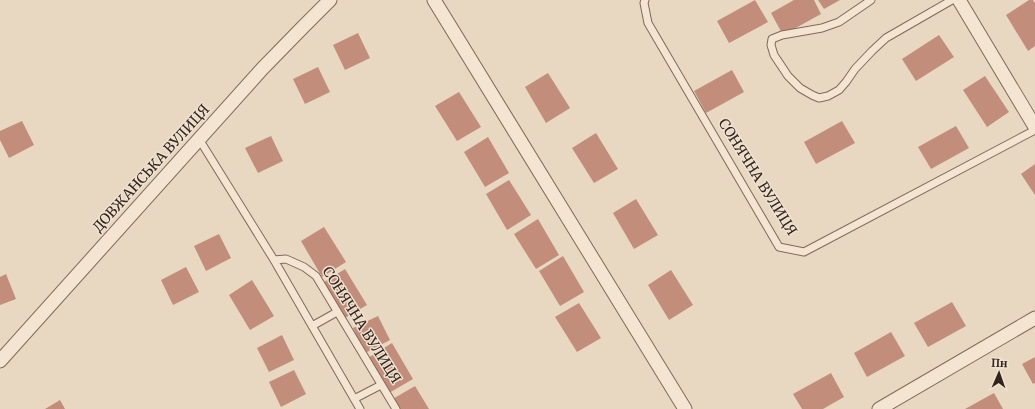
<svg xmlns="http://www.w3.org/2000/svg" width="1035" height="409" font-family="Merriweather,serif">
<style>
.building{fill:#c28e7b}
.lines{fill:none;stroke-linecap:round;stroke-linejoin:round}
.lane-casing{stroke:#80695b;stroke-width:9}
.street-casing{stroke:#80695b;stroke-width:15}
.lane{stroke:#f4e5d3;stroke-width:7}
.street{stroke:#f4e5d3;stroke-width:13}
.labels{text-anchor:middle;stroke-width:3;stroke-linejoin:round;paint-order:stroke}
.street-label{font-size:14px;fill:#31241d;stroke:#f0e2d0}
</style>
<rect width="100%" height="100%" fill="#e8d7c1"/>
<path class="building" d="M755,0L768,22L729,43L717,21Z
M794,0H814L821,14L783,35L771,13Z
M818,0H840L824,9Z
M1029,0H1033L1035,3V46L1028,51L1006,15Z
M358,33L370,58L345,70L333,45Z
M939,35L954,57L916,81L902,59Z
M318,67L330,92L305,104L293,79Z
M732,70L744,92L706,113L694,91Z
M548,73L570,108L546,123L525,87Z
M985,76L1009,112L987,127L963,90Z
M459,92L481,127L457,141L435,106Z
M22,121L34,145L9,158L0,140V131Z
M842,121L855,143L816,164L804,142Z
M956,126L969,148L931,169L918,147Z
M596,133L618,169L594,183L572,148Z
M271,136L283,161L258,173L245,148Z
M488,137L509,173L485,187L464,152Z
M1035,164V195L1021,174Z
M509,180L531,215L507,230L486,194Z
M636,199L658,235L634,249L613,213Z
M538,219L559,255L536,269L514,234Z
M324,227L346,262L322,277L301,241Z
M219,234L231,258L206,271L194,246Z
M563,256L584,292L560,306L539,271Z
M186,267L199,292L173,305L161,280Z
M345,269L367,305L343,319L321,284Z
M671,270L693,305L669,320L648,285Z
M6,274L16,299L0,305V277Z
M252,280L274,316L250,330L229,295Z
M952,302L966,326L928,347L914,323Z
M579,303L601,338L577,352L555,317Z
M378,316L390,340L365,353L353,328Z
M891,332L905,356L867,377L854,353Z
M282,335L294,360L269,372L257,348Z
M392,343L413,379L389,393L368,358Z
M1035,357V383L1033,384L1022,364Z
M294,370L306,394L281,407L269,382Z
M831,373L844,397L823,409H802L793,394Z
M415,386L429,409H397L391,400Z
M994,393L1003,409H965Z
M60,400L65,409H45Z"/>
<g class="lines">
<defs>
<path id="lane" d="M645,0L644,3L648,23L779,247L804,252L1035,130
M871,0L839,22L822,28L782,35L772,39L771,45L774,55L788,76L800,88L812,95L819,98L828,96L839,90L846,82L855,69L872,51L886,38L952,0
M199,139L274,260L360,409
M274,260L286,259L304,267L316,276L396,409
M312,326L337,312
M354,399L381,385"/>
<path id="street" d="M434,0L685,409
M959,0L1035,127
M0,361L262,69L303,27L330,0
M879,409L1035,318"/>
</defs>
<use href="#lane" class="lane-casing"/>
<use href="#street" class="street-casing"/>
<use href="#lane" class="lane"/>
<use href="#street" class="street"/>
</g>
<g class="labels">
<g class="street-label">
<text transform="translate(151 168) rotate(-48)" y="5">ДОВЖАНСЬКА ВУЛИЦЯ</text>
<text transform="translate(758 177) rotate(58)" y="5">СОНЯЧНА ВУЛИЦЯ</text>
<text transform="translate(362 325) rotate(58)" y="5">СОНЯЧНА ВУЛИЦЯ</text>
</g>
</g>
<g transform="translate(999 373) rotate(2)" stroke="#f0e2d0" stroke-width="3" paint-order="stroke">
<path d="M0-3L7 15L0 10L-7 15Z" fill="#31241d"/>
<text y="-6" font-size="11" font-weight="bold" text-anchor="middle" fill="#31241d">Пн</text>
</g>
</svg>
